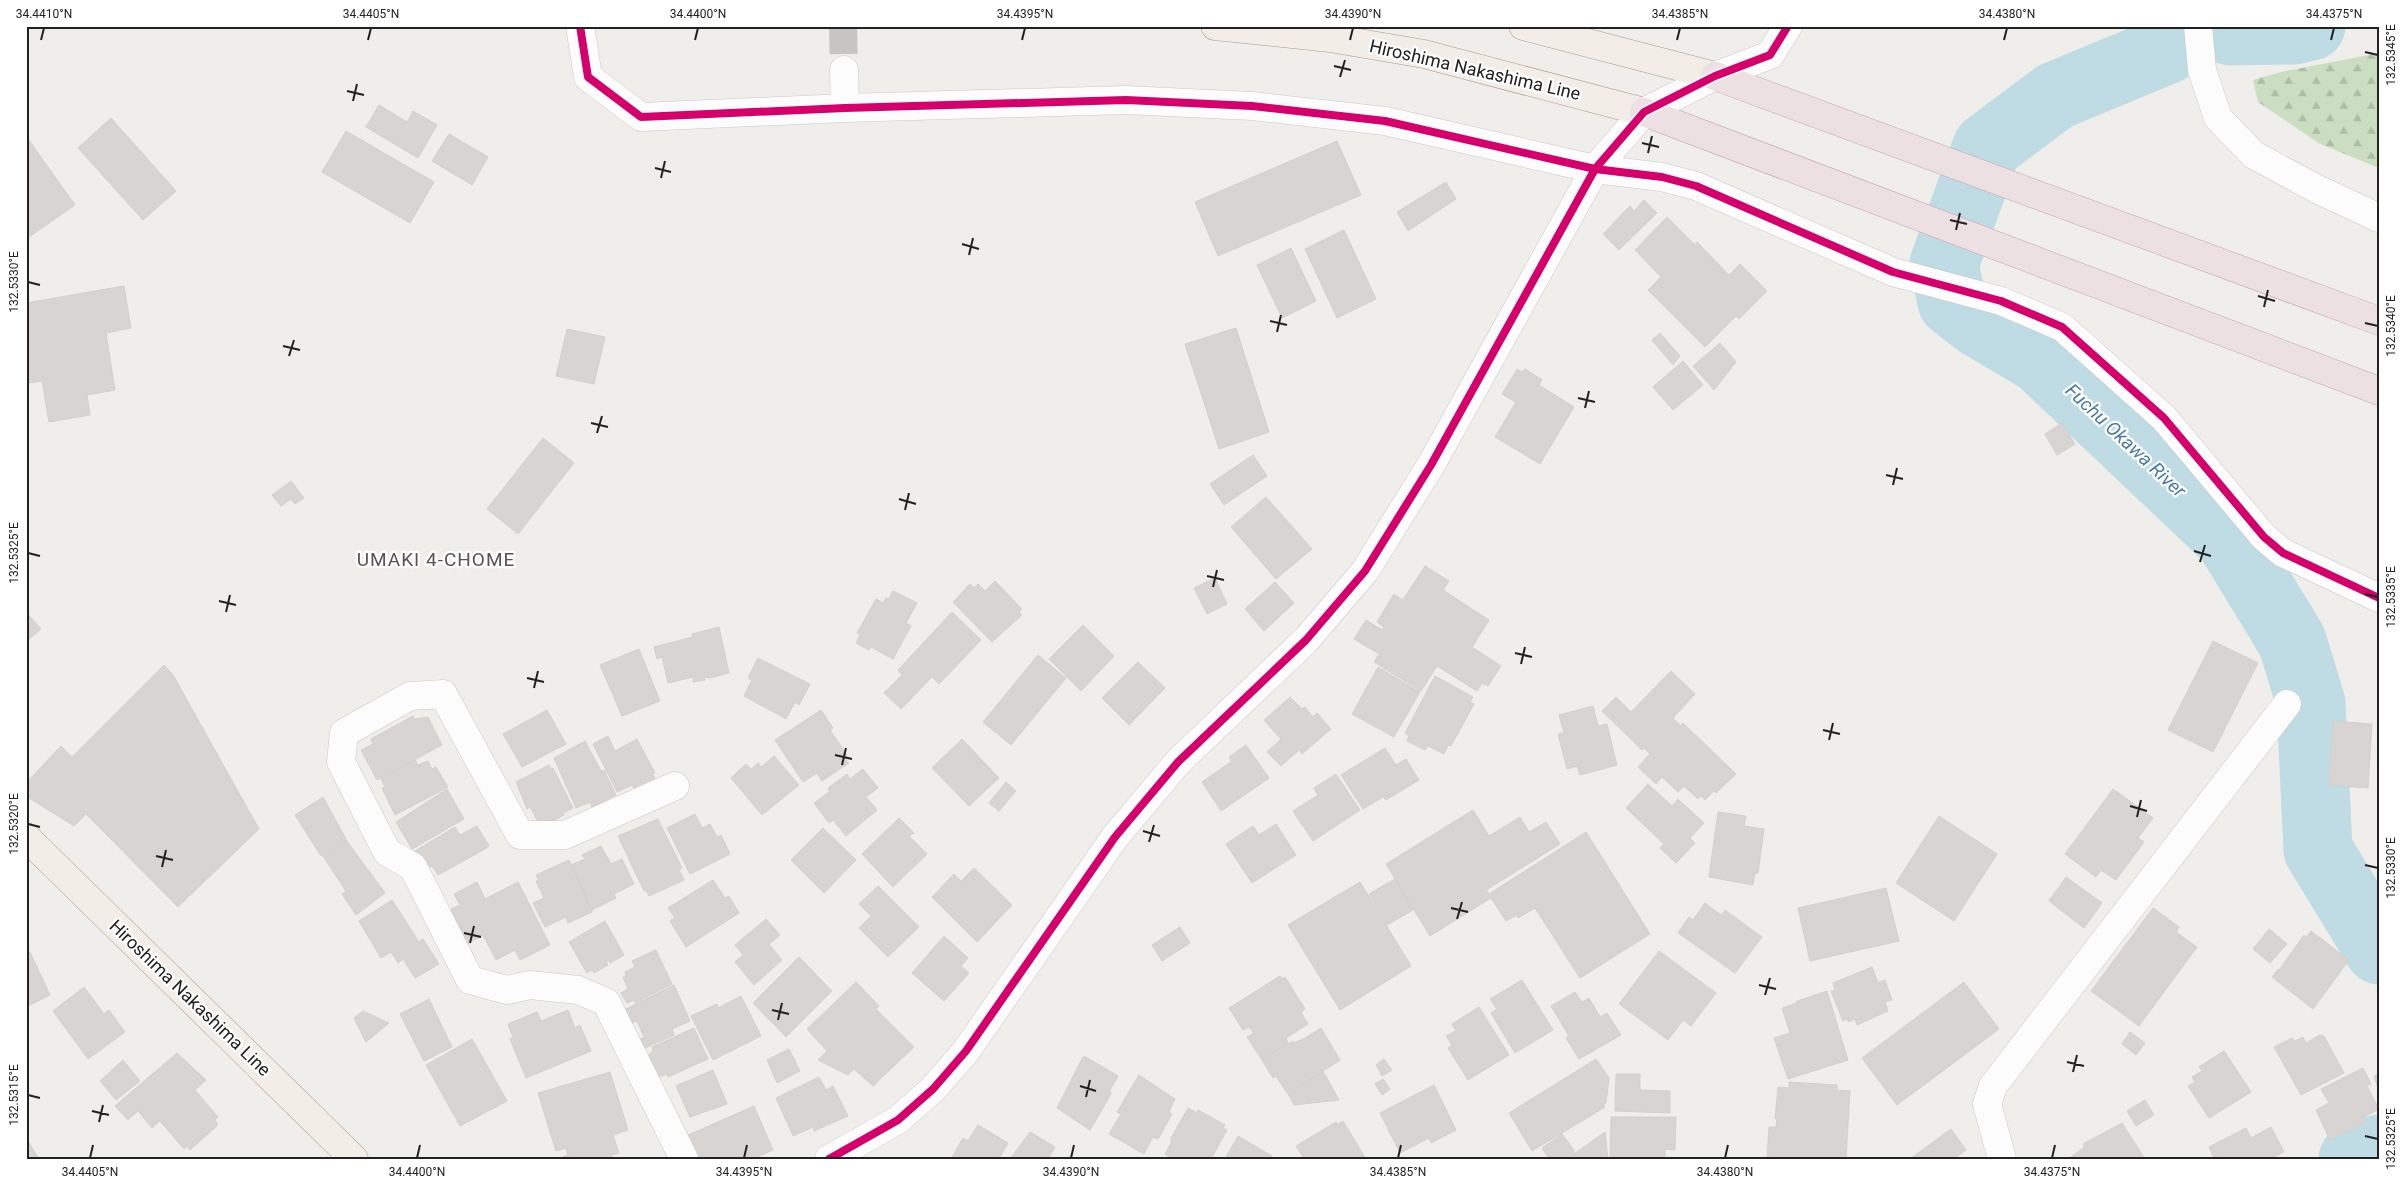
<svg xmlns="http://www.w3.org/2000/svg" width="2405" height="1185" font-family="Roboto,sans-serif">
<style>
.forest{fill:url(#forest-firs)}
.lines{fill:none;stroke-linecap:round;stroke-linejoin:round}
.river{stroke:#bfdbe3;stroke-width:69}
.building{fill:#d7d4d2;stroke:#d3d0cc}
.minor-tunnel{stroke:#c7c5c3;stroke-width:28;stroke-dasharray:28 14;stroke-linecap:butt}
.minor-casing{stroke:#c9c8c7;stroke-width:29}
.tertiary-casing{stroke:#c9c8c7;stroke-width:29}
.primary-casing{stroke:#a79c86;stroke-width:29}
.motorway-casing{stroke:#c5a2ac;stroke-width:29}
.minor{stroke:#fdfcfc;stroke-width:28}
.tertiary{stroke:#fdfcfc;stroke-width:28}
.primary{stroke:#f3ede7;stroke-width:28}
.motorway{stroke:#ece0e2;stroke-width:28}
.cycleway-casing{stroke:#fff;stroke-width:11}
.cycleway{stroke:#d6006c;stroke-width:8}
.ticks{fill:none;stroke:#222;stroke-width:2}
.labels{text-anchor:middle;stroke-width:4.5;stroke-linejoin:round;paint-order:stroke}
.street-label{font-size:18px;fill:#222;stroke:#fff}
.water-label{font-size:19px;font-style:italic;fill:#4a7aab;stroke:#fff}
.neighbourhood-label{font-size:19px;letter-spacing:1px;fill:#555;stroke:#fff}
.neatline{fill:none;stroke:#222;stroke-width:2}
.ticks-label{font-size:12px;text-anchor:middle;fill:#222}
</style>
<defs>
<pattern id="forest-firs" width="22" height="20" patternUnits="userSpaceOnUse" patternTransform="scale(1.25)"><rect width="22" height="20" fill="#cbdec1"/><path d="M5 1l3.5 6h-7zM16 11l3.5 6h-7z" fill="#aebea6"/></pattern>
</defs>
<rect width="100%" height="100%" fill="#f0eeeb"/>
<path class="forest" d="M2379,53V168L2320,144L2258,102L2253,80L2281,72Z"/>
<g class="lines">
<path class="river" d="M2230,31L2293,30L2311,26
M2166,50L2055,96L1987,147L1944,264L1952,302L1979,323L2040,359L2229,538L2292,641L2311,703L2318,850L2379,950
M2353,1159L2379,1149"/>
</g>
<path class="building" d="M379,105L407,122L413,111L437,125L418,158L366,127Z
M111,118L176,191L143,220L78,148Z
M346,131L434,182L410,223L322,172Z
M449,134L488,157L472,185L432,161Z
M26,136L75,205L26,239Z
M1337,141L1361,195L1218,256L1195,202Z
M1446,182L1456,199L1408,231L1397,212Z
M1644,200L1657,213L1619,250L1603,234L1630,206L1634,211Z
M1667,217L1695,245L1697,242L1729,275L1740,264L1767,291L1739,319L1736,316L1705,347L1648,290L1661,277L1635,250Z
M1344,230L1376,299L1337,318L1305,249Z
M1291,248L1316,301L1282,318L1257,265Z
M124,286L131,328L106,333L115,390L87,395L90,415L49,422L42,381L29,383L26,367V303Z
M1236,328L1269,432L1219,449L1185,344Z
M567,329L605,337L594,384L556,376Z
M1660,333L1680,356L1673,365L1652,340Z
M1720,343L1736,362L1714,390L1693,366Z
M1683,361L1703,385L1673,410L1653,387Z
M1517,369L1522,372L1525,369L1542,380L1539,385L1574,407L1540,464L1495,437L1516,402L1502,394Z
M2062,423L2075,444L2057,455L2045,434Z
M543,438L574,463L518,534L487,509Z
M1253,455L1267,476L1224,505L1210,484Z
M291,481L304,498L295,504L291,499L281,506L272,495Z
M1266,497L1312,549L1276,579L1231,527Z
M1425,566L1449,581L1443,590L1489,620L1472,647L1501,666L1488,686L1482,683L1477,691L1437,666L1421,691L1374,662L1379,654L1354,639L1366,620L1382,630L1384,627L1377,622L1394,594L1403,600Z
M1215,578L1227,604L1207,614L1194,588Z
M995,581L1022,609L1019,612L1022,615L992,642L953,602L970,584L974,588L978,584L985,591Z
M1275,582L1294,603L1264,631L1245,609Z
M893,591L917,603L906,623L911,626L893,659L871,647L869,650L856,643L860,635L857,633L876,599L883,603L886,598L889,599Z
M26,612L41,629L26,642Z
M952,612L981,640L939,684L932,677L901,709L884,693L902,675L898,670Z
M1083,625L1114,656L1081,691L1049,659Z
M719,627L729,673L710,678L704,677L705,680L693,682V677L668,683L662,657L657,659L654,647L693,637L692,634Z
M2213,641L2258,663L2213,752L2168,730Z
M639,649L660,701L622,716L600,665Z
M1038,655L1066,678L1011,745L983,722Z
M758,658L810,684L799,705L795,702L786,719L744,696L752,680L748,678Z
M1138,662L1165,688L1129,725L1102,698Z
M164,665L173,675L259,829L178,907L86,814L74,826L26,796V783L61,746L72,757Z
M1378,667L1420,692L1394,737L1352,714Z
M1671,671L1695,694L1673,718L1681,726L1683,723L1736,774L1716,793L1714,791L1705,800L1701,796L1698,799L1684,786L1678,792L1662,777L1656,784L1638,767L1650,754L1644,748L1642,750L1602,711L1616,697L1631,712Z
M1435,676L1473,697L1470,702L1474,704L1451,746L1448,745L1444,754L1428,746L1425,750L1407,741L1409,736L1405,733Z
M1290,697L1302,709L1305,707L1313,717L1317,713L1331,729L1302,754L1299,750L1281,766L1267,752L1281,739L1264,720Z
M1593,706L1598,726L1607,724L1617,765L1580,775L1577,766L1567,769L1558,734L1564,733L1559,715Z
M547,710L566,744L522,767L503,734Z
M821,710L833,728L830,730L847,755L844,757L849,763L822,781L817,773L803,782L775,740Z
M413,716L414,719L428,717L442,745L377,780L361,750L373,744L371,739Z
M2333,721L2372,724L2368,788L2329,785Z
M608,736L615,751L637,739L655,773H652L655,778L634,788L632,785L617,792L593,744Z
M962,739L999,778L969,806L932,768Z
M585,741L601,771L604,770L616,795L592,807L590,802L576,808L554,758Z
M1246,745L1269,778L1221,811L1202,782L1232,761L1229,757Z
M1385,748L1396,765L1406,759L1419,780L1386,800L1383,797L1363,809L1341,775Z
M774,756L799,785L762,815L731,778L746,764L751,769L758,763L761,767Z
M415,760L418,765L428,761L432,769L436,767L448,787L395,815L382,788L385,787L381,779Z
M549,765L551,769L553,768L573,808L563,813L564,815L541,827L530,807L527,809L516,782Z
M863,769L878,788L866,797L877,810L846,836L833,820L829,823L814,803L830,791L828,788L847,774L850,779Z
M1336,774L1360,810L1313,841L1293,811L1318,795L1314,788Z
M1006,782L1016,791L999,811L989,803Z
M1648,784L1672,806L1678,799L1704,823L1690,838L1695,843L1676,863L1660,848L1664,844L1626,808Z
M447,789L464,819L412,849L396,822Z
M2113,789L2153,818L2138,838L2144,842L2116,880L2101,870L2096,877L2065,854Z
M323,797L346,839L321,856L295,815Z
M1473,810L1489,836L1520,817L1529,832L1546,822L1560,844L1486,890L1489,894L1586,832L1650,934L1580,978L1535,908L1518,918L1517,915L1506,921L1491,898L1430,936L1386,864Z
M1718,812L1746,816L1744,826L1764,829L1758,873H1755L1753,885L1709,877Z
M695,814L702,828L710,824L717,837L721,835L730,854L690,874L667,828Z
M1939,816L1997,854L1954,921L1896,883Z
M899,818L914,833L909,836L927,854L893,887L862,854Z
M658,819L682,868L679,870L684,880L649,896L646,890L644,891L618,836Z
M1276,824L1296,855L1252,883L1226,844L1253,826L1259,835Z
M477,826L489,846L485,849L438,875L432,866L426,870L415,851L455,827L460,835Z
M823,828L856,860L824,893L791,860Z
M346,840L385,893L356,915L342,894L346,891L323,856Z
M601,846L611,864L622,859L634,884L614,894L616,898L592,910L571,865L585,859L582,855Z
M569,860L592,912L568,923L566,917L545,927L533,903L544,898L536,881H539L536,875Z
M974,868L1012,905L977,942L932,897L954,874L961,881Z
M2066,877L2102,903L2084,928L2049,901Z
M1395,879L1413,910L1387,925L1369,894Z
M713,880L725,898L729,896L739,913L686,947L670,921L675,918L668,908Z
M477,882L485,899L518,882L550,945L520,960L515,950L496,960L483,935L467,944L447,911L460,905L454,894Z
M1360,882L1411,966L1340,1010L1288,925Z
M878,886L919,927L888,957L859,928L871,916L859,904Z
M1886,888L1899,941L1810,961L1798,908Z
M392,900L419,942L423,939L439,964L415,978L403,959L398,963L391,952L381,958L359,921Z
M1705,903L1721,915L1725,910L1762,937L1735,973L1678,933L1689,917L1693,920Z
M2153,908L2179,927L2176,932L2197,947L2139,1026L2091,991Z
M766,919L780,935L769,944L782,960L754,985L735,962L743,955L735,945Z
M605,921L624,955L610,963L609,960L606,961L608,965L594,973L592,970L587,973L569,942Z
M1180,927L1190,943L1162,961L1152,945Z
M2269,929L2287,944L2270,963L2253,949Z
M2311,931L2349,960L2313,1009L2272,977L2278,969L2279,970L2304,935L2306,937Z
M944,936L968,958L961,966L969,973L944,1001L912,973Z
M656,950L672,984L635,1003L634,1000L627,1003L621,993L628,989L623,977L626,976L625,972L635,967L632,961Z
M26,951L27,953L30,952L50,995L26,1007Z
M1659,951L1716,993L1691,1026L1683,1020L1668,1040L1619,1004Z
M799,957L832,991L786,1037L753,1003Z
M1872,967L1878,983L1885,980L1892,1000L1885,1002L1888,1011L1857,1025L1855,1019L1848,1022V1019L1843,1021L1831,991L1835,990L1833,983Z
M1280,976L1282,979L1285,977L1305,1009L1301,1012L1308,1024L1286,1038L1288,1043L1262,1060L1247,1037L1254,1033L1249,1027L1243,1030L1229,1008Z
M1522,980L1553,1030L1515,1053L1491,1013L1497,1009L1490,999Z
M856,982L879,1006L876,1009L914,1047L873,1086L854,1069L848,1075L818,1060L827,1051L807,1029Z
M1964,982L1999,1029L1897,1105L1862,1058Z
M674,985L690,1021L672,1029L674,1035L641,1050L637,1041L644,1037L637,1021L630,1024L624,1010Z
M84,987L104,1014L109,1010L125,1032L88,1059L53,1011Z
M1827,991L1848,1060L1788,1079L1774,1038L1790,1033L1782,1008L1797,1003V1001Z
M1575,992L1582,1002L1589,998L1600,1017L1607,1013L1621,1035L1579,1059L1566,1038L1569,1036L1551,1006Z
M741,996L761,1036L713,1060L691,1016L717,1004L718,1008Z
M429,999L452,1047L424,1061L400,1014Z
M1479,1007L1509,1055L1468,1080L1448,1048L1452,1045L1446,1036L1456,1031L1452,1024Z
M568,1010L575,1028L580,1025L591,1051L526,1078L510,1039L513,1037L508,1024L537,1012L541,1021Z
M363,1011L389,1023L366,1042L354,1018Z
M694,1028L708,1059L668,1077L667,1074L659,1077L649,1054L653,1052L652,1047Z
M1321,1028L1340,1060L1323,1071L1339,1100L1294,1105L1288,1094L1322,1072L1287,1093L1276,1076L1273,1078L1262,1060L1293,1041L1294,1043L1305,1038Z
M2130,1032L2145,1043L2136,1055L2122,1044Z
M2320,1035L2324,1036L2344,1073L2301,1095L2274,1047L2292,1038L2295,1041L2303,1037L2306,1043Z
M472,1039L507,1101L460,1126L426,1065Z
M789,1049L800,1071L777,1083L767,1060Z
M2224,1051L2251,1092L2209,1118L2188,1086L2195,1082L2192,1077L2202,1071L2199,1067Z
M177,1053L206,1080L195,1090L218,1117L215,1120L218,1125L190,1150L187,1146L184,1149L160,1121L152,1128L138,1111L128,1120L115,1106Z
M1083,1057H1086L1118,1076L1110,1090L1111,1094L1090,1130L1057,1108Z
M1384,1059L1392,1070L1382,1076L1376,1065Z
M1596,1059L1609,1078L1606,1103L1603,1105L1605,1107L1532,1151L1509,1113Z
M123,1060L140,1081L116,1100L100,1081Z
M2363,1068L2371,1084L2367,1086L2379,1109L2364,1117L2366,1122L2330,1140L2316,1110L2329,1103L2321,1089Z
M713,1070L727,1104L690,1117L676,1086Z
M610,1072L628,1130L613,1135L619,1153L611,1155L612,1159H558L568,1155L566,1148L556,1151L538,1093Z
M1616,1074H1640V1090L1670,1091V1113L1615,1111Z
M2379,1074V1091L2374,1076Z
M1139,1075L1175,1099L1169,1112L1172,1114L1158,1139L1153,1137L1144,1154L1109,1134L1121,1114L1117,1112Z
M819,1077L826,1090L833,1086L848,1116L814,1131L813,1127L793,1136L776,1098Z
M1383,1079L1390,1089L1382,1095L1375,1084Z
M1789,1082L1837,1085V1090L1850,1091L1846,1159H1767L1769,1127H1776L1777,1119H1775L1778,1087L1789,1088Z
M1434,1085L1456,1130L1431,1143L1429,1138L1400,1153L1380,1113Z
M2145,1100L2154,1115L2136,1126L2127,1111Z
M754,1106L773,1150L753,1159H696L686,1136Z
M1188,1108L1197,1113L1198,1110L1225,1125L1223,1128L1227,1130L1211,1159H1172L1165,1154L1171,1143V1138Z
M1611,1117H1676L1675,1150L1665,1149V1159H1610Z
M1343,1121L1366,1159H1304L1296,1146L1336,1122L1337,1125Z
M2122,1123L2145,1159H2068L2085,1147L2083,1144Z
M978,1125L1008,1143L999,1159H951L963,1138L968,1141Z
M2271,1127L2284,1152L2270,1159H2212L2214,1158L2209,1147L2246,1128L2251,1138Z
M1951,1129L1966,1150L1954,1159H1910Z
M1030,1132L1055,1147L1048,1159H1010Z
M1605,1132L1608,1159H1549L1542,1148L1562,1134L1574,1150V1154Z
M1238,1136L1272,1156L1270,1159H1225Z
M26,1137L38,1158L37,1159H26Z"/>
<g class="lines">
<path class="minor-tunnel" d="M843,26L844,70"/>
<defs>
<path id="minor" d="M580,26L588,77L641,117L845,108L1126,100L1252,106L1385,121L1595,169L1662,177L1696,186L1893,272L2001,301L2062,327L2164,418L2264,537L2283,553L2379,598
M2198,26L2202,70L2218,118L2254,155L2315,188L2379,218
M844,70L845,108
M675,786L565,835H520L443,694L410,696L344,733L341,762L387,852L413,867L470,980L507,990L530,985L578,990L606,1002L684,1159
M2002,1159L1987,1104L1993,1086L2287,704"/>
<path id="tertiary" d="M829,1159L898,1120L933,1089L966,1051L1115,837L1178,762L1306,640L1365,571L1431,465L1595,169L1644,112L1715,76L1770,55L1788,26"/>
<path id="primary" d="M1215,26L1330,38L1424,54L1644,112
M1523,26L1715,76
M26,837L354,1159"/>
<path id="motorway" d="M1715,76L2379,321
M1644,112L2379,391"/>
</defs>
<use href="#minor" class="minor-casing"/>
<use href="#tertiary" class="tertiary-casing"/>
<use href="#primary" class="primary-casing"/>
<use href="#motorway" class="motorway-casing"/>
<use href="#minor" class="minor"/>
<use href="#tertiary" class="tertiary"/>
<use href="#primary" class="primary"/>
<use href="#motorway" class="motorway"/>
<defs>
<path id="cycleway" d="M580,26L588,77L641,117L845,108L1126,100L1252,106L1385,121L1595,169L1662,177L1696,186L1893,272L2001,301L2062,327L2164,418L2264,537L2283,553L2379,598
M829,1159L898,1120L933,1089L966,1051L1115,837L1178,762L1306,640L1365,571L1431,465L1595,169L1644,112L1715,76L1770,55L1788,26"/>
</defs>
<use href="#cycleway" class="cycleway-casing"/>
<use href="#cycleway" class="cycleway"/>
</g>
<path class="ticks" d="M41,40L44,28M368,40L371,28M695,40L698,28M1022,40L1025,28M1350,40L1353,28M1677,40L1680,28M2004,40L2007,28M2331,40L2334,28M2365,52L2378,55M1334,66L1351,70M1340,77L1345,60M347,91L364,95M353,101L357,84M1642,143L1659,147M1648,153L1652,136M655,168L671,172M661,178L665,161M1950,220L1967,224M1956,230L1960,213M962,244L979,249M969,255L973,238M28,282L40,285M2258,296L2275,301M2264,307L2268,290M1270,321L1287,325M2365,323L2378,326M1277,332L1281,315M283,346L300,350M289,356L294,340M1578,398L1595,402M1585,408L1589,391M591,423L608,427M597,433L602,416M1886,475L1903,479M1893,485L1897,468M899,499L916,504M905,510L909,493M2194,551L2211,556M28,553L40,556M2200,562L2205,545M1207,576L1224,580M1213,587L1217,570M2365,594L2378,597M219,601L236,605M226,612L230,595M1515,653L1532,657M1521,664L1525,647M527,678L544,682M534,688L538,671M1823,730L1840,734M1829,740L1833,723M835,755L852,759M842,765L846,748M2130,806L2147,811M2137,817L2141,800M28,824L40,827M1143,831L1160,836M1149,842L1154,825M156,856L173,860M2365,865L2378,868M162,867L166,850M1451,908L1468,912M1457,919L1462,902M464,933L481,937M470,943L474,926M1759,985L1776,989M1765,995L1770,978M772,1010L789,1014M778,1020L782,1003M2067,1062L2084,1066M2073,1072L2077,1055M1080,1086L1096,1091M28,1095L40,1098M1086,1097L1090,1080M92,1111L109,1115M99,1122L103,1105M2365,1136L2378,1139M90,1158L93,1145M417,1158L420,1145M744,1158L747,1145M1071,1158L1074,1145M1398,1158L1401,1145M1725,1158L1728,1145M2052,1158L2055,1145"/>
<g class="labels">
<g class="street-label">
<text transform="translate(1475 70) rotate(13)" y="6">Hiroshima Nakashima Line</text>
<text transform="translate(190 998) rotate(44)" y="6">Hiroshima Nakashima Line</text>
</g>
<g class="water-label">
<text transform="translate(2126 440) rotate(43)" y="7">Fuchu Okawa River</text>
</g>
<g class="neighbourhood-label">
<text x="436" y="566">UMAKI 4-CHOME</text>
</g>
</g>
<rect width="2405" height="1185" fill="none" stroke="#ffffff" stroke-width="55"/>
<rect x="28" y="28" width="2350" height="1130" class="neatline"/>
<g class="ticks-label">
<text x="44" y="18">34.4410°N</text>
<text x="371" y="18">34.4405°N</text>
<text x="698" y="18">34.4400°N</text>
<text x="1025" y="18">34.4395°N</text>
<text x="1353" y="18">34.4390°N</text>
<text x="1680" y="18">34.4385°N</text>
<text x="2007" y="18">34.4380°N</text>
<text x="2334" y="18">34.4375°N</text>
<text transform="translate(2391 55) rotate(-90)" y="4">132.5345°E</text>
<text transform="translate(14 282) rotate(-90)" y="4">132.5330°E</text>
<text transform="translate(2391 326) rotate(-90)" y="4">132.5340°E</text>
<text transform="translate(14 553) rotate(-90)" y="4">132.5325°E</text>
<text transform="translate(2391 597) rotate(-90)" y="4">132.5335°E</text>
<text transform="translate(14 824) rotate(-90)" y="4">132.5320°E</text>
<text transform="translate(2391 868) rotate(-90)" y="4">132.5330°E</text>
<text transform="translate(14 1095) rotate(-90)" y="4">132.5315°E</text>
<text transform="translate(2391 1139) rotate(-90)" y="4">132.5325°E</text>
<text x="90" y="1176">34.4405°N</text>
<text x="417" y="1176">34.4400°N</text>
<text x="744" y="1176">34.4395°N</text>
<text x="1071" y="1176">34.4390°N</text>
<text x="1398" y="1176">34.4385°N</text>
<text x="1725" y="1176">34.4380°N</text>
<text x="2052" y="1176">34.4375°N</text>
</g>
</svg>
